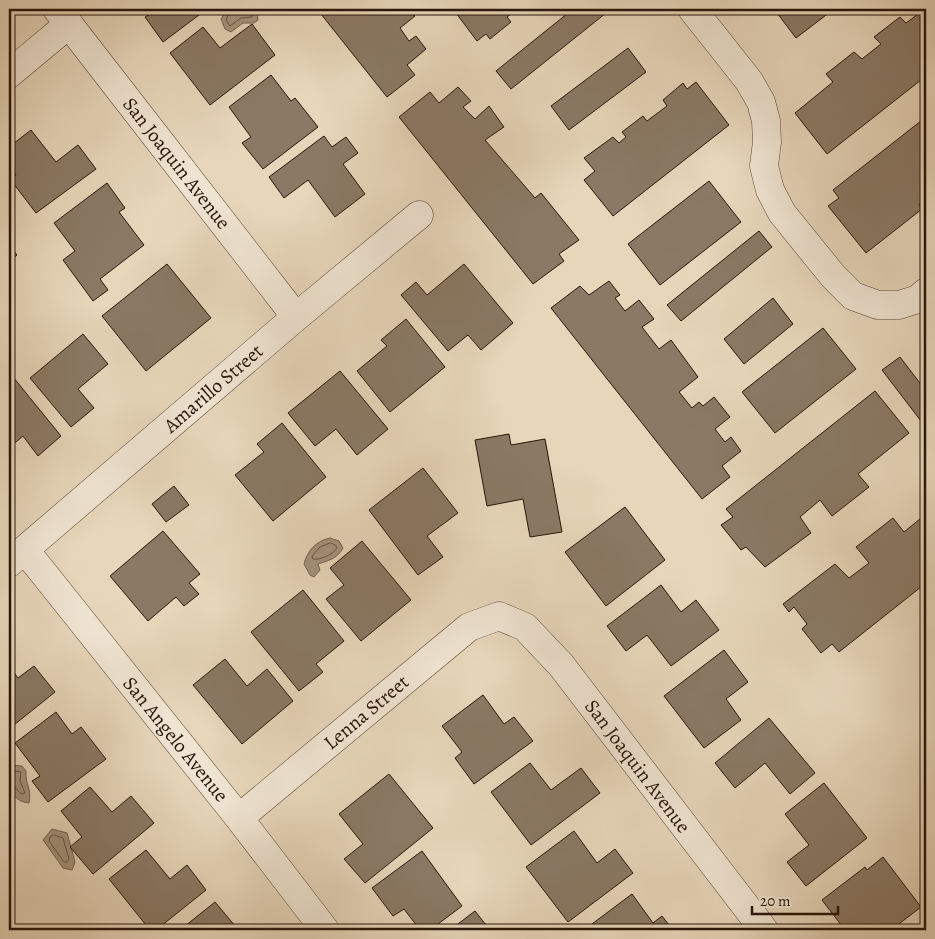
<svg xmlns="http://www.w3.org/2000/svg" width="935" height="939" font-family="Alegreya,serif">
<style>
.water{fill:#a5947e;stroke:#72614f}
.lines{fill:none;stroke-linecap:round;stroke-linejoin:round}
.shore{stroke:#665444;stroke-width:1}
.building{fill:#8a7965;stroke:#261509}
.street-casing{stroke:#564535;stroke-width:29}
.street{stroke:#efe4d2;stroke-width:28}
.labels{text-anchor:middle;stroke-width:4;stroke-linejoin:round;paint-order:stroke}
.street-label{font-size:20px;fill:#261509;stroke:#efe4d2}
</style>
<rect width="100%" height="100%" fill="#e7d6ba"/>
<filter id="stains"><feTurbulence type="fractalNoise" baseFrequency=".004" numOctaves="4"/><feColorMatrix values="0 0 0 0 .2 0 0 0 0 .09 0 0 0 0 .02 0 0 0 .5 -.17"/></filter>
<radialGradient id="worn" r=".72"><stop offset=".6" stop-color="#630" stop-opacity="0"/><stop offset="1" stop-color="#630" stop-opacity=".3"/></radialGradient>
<path class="water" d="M229,9H254L257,11L258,20L254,23H243L231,32L225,29L221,19L226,11Z
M330,538L339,541L343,548C338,558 328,561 318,564L320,570L314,577L310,575L304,564C307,551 316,541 330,538Z
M9,765L22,766L26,771C25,785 32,788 29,803C8,801 9,781 9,765Z
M52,829L67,833L75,862L72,870L63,868L43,840Z"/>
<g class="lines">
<path class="shore" d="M231,9L226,20L230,26L241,18L252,17V9
M331,543L335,545L337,548C332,555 321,560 313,559L312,556L320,547Z
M9,770L21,772L20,781L25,793L21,794L14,786L9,785
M54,835L63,838L69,859L67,862H64L49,841L50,837Z"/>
</g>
<path class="building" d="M149,9H207L163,42L145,17L152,13Z
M317,9H409L415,16L400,28L409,41L416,36L426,49L407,65L415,75L387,97Z
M453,9H517L507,17L511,22L490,39L486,34L477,41Z
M573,9H611L511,89L496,71Z
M774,9H834L796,38Z
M925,9H926V76L827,154L795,113L833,82L826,74L854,52L862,59L881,44L874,37L900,17L906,23Z
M252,24L275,55L210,105L170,53L203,27L220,48Z
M628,48L646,72L569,130L551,106Z
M271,75L291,101L295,98L318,127L263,169L242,143L251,137L229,107Z
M696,82L729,125L613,216L584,180L595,171L584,158L613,137L619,143L626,137L622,132L643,116L647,121L667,106L663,100L683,83L687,89Z
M458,87L471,101L463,107L475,119L489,106L504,127L485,140L535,198L541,193L579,240L559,254L564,261L533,284L399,117L430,92L439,103Z
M926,117V199L919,204L922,209L866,253L828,206L839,198L833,190Z
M31,130L56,162L78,145L96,169L36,213L10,179L16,175L9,165V147Z
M324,136L332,147L346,137L358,153L343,164L365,194L335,217L308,180L284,198L269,177Z
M709,181L741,222L660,285L628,244Z
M107,183L125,208L119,212L144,245L100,279L108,290L93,301L63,260L75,251L54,223Z
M759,231L772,247L681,321L667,305Z
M9,245L17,255L9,262Z
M167,264L211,318L146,371L102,316Z
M464,264L513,323L481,350L468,335L448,351L401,295L416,282L427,295Z
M609,281L620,295L615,298L625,311L639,300L654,319L642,327L659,349L671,340L698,377L679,392L692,408L699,402L703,406L714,397L730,417L715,429L725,442L731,437L741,451L722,466L730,477L702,499L551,308L580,286L589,295Z
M773,298L793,324L744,364L724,339Z
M406,319L445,367L390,412L357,371L387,346L381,340Z
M823,328L856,369L775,433L742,392Z
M83,334L108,364L78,389L94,408L71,427L30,378Z
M900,357L926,391V423L924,425L882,370Z
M340,371L388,429L357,455L336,429L315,446L288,413Z
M9,372L61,436L38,456L23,436L9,448Z
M875,391L909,433L858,474L869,487L832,516L820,500L800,517L811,533L765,567L746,547L741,550L721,525L733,517L726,509Z
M282,423L326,477L273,521L235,475L264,452L257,444Z
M509,434L511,445L545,439L562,532L530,537L523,499L487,506L475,440Z
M423,468L458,513L427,536L443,557L418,575L369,510Z
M174,486L189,505L166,522L152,504Z
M625,507L665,560L606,606L565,552Z
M926,514V583L839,652L832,644L821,653L802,629L807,624L794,607L789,612L783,604L835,564L849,578L869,563L856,547L893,518L904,532Z
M163,531L200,574L189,583L199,594L184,606L176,597L148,621L110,576Z
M362,541L411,600L361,641L326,599L344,585L330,568Z
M661,585L681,612L696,600L719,630L671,666L647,635L626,651L607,626Z
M303,590L344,641L316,664L323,672L299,691L251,632Z
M724,650L748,682L726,699L741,720L704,748L664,696Z
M225,659L247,686L267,669L293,701L242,744L193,685Z
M9,666L18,678L34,666L55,692L9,729Z
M483,695L504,724L514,717L533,741L474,784L455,758L462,752L442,726Z
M56,712L72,734L81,727L106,759L48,802L32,781L40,776L15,743Z
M769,718L815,773L790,794L765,763L735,788L715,763Z
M530,763L551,790L581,768L600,793L531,845L491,792Z
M389,774L433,828L365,883L344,859L363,844L339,814Z
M824,783L867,838L806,886L787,862L809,845L785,814Z
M90,787L112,812L131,796L154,823L93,874L70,847L82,837L61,811Z
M574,831L597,863L615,849L633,873L568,922L526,867Z
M146,850L170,879L187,865L206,890L156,930H150L109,879Z
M422,851L462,906L430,930H420L404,909L393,916L372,888Z
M883,857L921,907L891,930H845L822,900L865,867L867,870Z
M632,894L653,923L662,916L673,930H584Z
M215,902L236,927L232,930H180Z
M475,911L490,930H450Z
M9,919H12L14,930H9Z"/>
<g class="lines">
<defs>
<path id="street" d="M57,9L296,317
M692,9L749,81L761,102L766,121L767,142L764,166L770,190L782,213L833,276L853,296L878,305H899L918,299L926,292
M9,74L69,24
M25,550L239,818L325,930
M9,563L296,317L419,215
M239,818L469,627L499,616L525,627L561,665L764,930"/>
</defs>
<use href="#street" class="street-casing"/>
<use href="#street" class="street"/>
</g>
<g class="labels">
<g class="street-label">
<text transform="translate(177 163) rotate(52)" y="7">San Joaquin Avenue</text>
<text transform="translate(213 388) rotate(-41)" y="7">Amarillo Street</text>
<text transform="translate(366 712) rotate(-40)" y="7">Lenna Street</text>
<text transform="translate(176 739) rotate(51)" y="7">San Angelo Avenue</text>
<text transform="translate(638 766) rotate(53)" y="7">San Joaquin Avenue</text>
</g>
</g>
<rect width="935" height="939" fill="none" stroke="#e7d6ba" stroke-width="30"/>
<rect x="10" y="10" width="915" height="919" fill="none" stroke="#261509" stroke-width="2.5"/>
<rect x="15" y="15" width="905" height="909" fill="none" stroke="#261509"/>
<path d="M752 906v8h86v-8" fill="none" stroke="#261509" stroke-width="2.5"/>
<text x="760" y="906" font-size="15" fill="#261509" stroke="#efe4d2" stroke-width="4" paint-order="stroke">20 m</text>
<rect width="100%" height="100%" filter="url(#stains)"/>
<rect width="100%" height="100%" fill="url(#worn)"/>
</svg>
